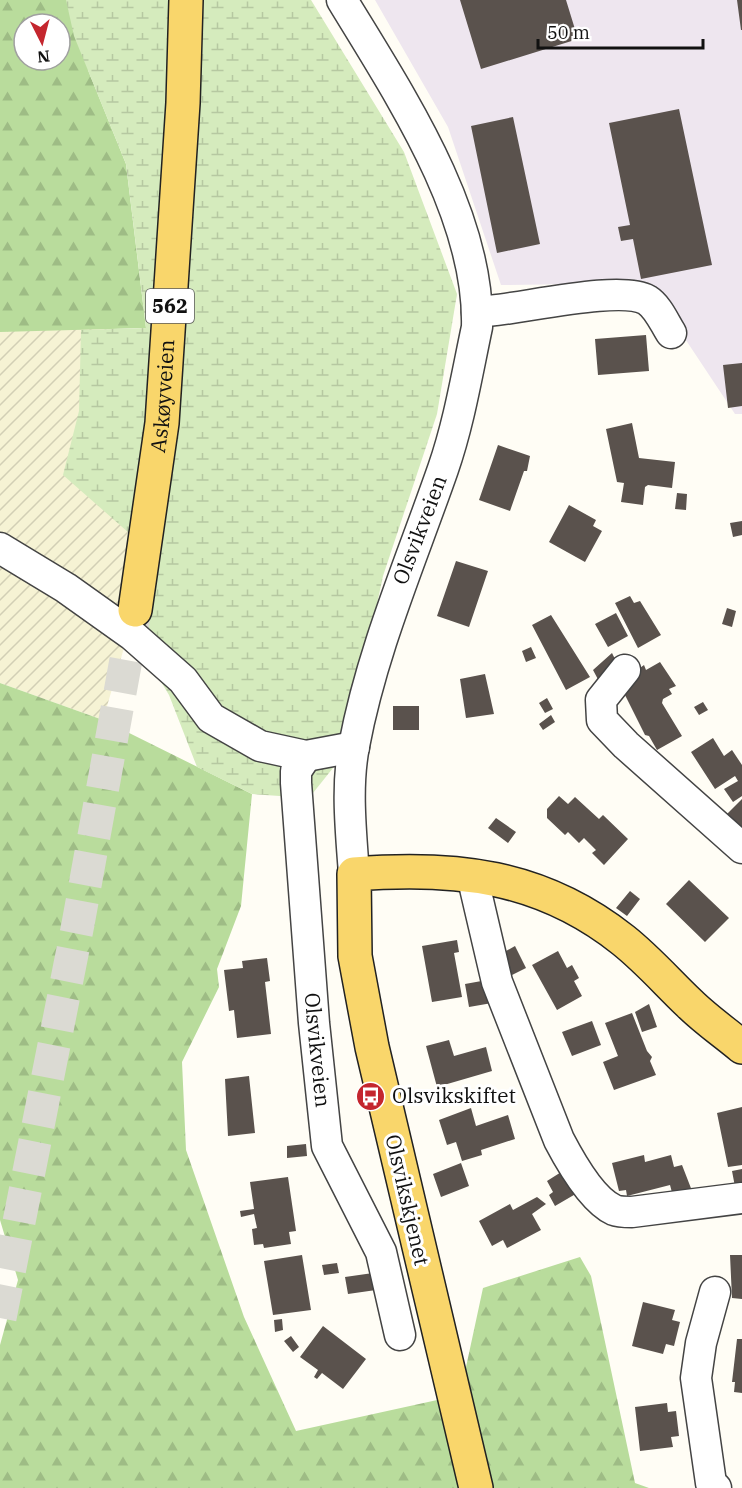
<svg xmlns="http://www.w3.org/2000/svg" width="742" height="1488" font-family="'IBM Plex Serif',serif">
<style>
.industrial{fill:#eee6ef}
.farmland{fill:url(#farmland-furrows)}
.forest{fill:url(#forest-firs);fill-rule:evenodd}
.wetland{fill:url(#wetland-marsh)}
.building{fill:#5a524d}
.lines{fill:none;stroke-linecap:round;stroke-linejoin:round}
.major-tunnel{stroke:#dbdad3;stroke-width:33;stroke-dasharray:33 16;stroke-linecap:butt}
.minor-casing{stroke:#444;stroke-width:33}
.major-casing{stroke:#222;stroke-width:36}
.minor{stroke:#fff;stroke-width:30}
.major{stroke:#f9d66b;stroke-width:33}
.labels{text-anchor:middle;stroke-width:6;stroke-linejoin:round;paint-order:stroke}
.shield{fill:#fff;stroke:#585858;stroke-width:1.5}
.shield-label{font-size:20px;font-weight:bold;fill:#111}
.street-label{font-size:21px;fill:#111;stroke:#fff}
.poi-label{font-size:21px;fill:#111;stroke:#fff;text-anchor:start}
</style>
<defs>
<pattern id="farmland-furrows" width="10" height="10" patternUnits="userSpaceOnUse" patternTransform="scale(1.5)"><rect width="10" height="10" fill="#f6f3d4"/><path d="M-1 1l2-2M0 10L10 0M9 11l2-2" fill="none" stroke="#d2cfb5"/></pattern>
<pattern id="forest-firs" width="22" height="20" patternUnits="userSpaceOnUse" patternTransform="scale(1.5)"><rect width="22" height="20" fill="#b9dc9c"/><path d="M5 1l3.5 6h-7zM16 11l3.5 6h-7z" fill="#9ebc85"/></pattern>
<pattern id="wetland-marsh" width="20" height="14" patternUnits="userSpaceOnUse" patternTransform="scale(1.5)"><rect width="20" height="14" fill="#d5ebbd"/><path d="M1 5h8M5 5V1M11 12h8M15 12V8" fill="none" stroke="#b6c8a1"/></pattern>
</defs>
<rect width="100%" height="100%" fill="#fffdf5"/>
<path class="industrial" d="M375,0H742V414H735L648,283L501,285L448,127Z"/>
<path class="farmland" d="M0,10L24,60H60L72,65L114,329L152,475L135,610L103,720L0,683Z"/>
<path class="forest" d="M0,0H197L88,70L126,164L146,328L0,332ZM24,24H60V60H24Z
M0,683L103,720L252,794L241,906L217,969L219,987L182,1062L186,1150L244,1317L296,1431L460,1395L483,1288L580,1257L591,1276L635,1483L649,1488H0V1345L18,1280L0,1220Z"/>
<path class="wetland" d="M66,0H311L404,152L457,294L437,414L383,576L345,753L309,798L252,794L197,767L169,695L132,634L137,540L63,475L79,411L81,330L146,328L126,164L74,36Z"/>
<path class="building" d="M460,0H566L578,39L481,69Z
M737,0H742V30H741Z
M679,109L712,265L641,279L633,239L621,241L618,227L630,225L609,123Z
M513,117L540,244L497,253L471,126Z
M646,335L649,371L598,375L595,339Z
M742,363V406L728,408L723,365Z
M632,423L639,458L675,462L672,488L648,485L645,487L643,505L621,502L624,483L617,482L606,429Z
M498,445L530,456L527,471H524L510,511L479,500Z
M677,493L687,494L686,510L675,509Z
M569,505L596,520L593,526L602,531L585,562L549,542Z
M742,521V535L733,537L730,523Z
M456,561L488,571L469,627L437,616Z
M630,596L634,603L640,601L661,635L638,648L615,603Z
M727,608L736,611L732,627L722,624Z
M616,613L628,636L608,647L595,624Z
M551,615L590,677L566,690L532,625Z
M531,647L536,658L526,662L522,651Z
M612,653L617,663L601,685L593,670Z
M660,662L676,686L669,689L672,694L663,699L662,703L682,736L657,750L649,736L645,735L619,683L644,665L646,670Z
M485,674L494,714L466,718L460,679Z
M547,698L553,709L545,713L539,703Z
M703,702L708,710L699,715L694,707Z
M393,706H419V730H393Z
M551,715L555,722L543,730L539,724Z
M713,738L724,756L732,750L742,765V796L733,802L724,789L738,781L735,776L715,789L691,752Z
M559,796L568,804L575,797L599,819L603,815L628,839L604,865L592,853L596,850L584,838L579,843L568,832L565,835L547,818V809Z
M742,799V827L737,831L723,818Z
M496,818L516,832L508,843L488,828Z
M689,880L729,918L705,942L666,904Z
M630,891L640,899L627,916L616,908Z
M457,940L459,952L454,953L462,997L432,1002L422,946Z
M515,946L526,968L510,976L499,955Z
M558,951L567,968L572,965L579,978L574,981L582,996L557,1010L532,965Z
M267,958L270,981L265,982L271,1034L237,1038L234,1010L229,1011L224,970L243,968L242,961Z
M487,980L492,1003L469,1007L465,984Z
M649,1004L657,1027L642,1032L635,1012Z
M632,1013L647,1051L652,1057L650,1061L656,1075L614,1090L603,1062L618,1056L605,1023Z
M592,1021L601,1045L572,1056L562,1032Z
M449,1040L454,1056L486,1047L492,1071L437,1087L426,1046Z
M249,1076L255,1133L228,1136L225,1079Z
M742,1107V1165L728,1167L717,1113Z
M471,1108L476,1126L508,1115L515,1139L481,1150L482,1155L462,1161L456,1142L447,1145L439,1120Z
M306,1144L307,1156L287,1158V1146Z
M644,1155L645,1162L671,1155L674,1167L682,1165L694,1196L674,1200L670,1185L627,1196L626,1190L619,1191L612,1163Z
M461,1163L469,1186L441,1197L433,1174Z
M566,1169L579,1192L555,1206L549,1195L553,1192L547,1181Z
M742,1169V1191L736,1192L732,1171Z
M288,1177L296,1231L289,1232L291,1244L264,1248L263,1244L254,1245L252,1229L257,1228L254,1214L241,1217L240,1211L254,1209L250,1182Z
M537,1197L546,1204L532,1214L541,1230L507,1248L503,1240L492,1246L479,1221L510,1204L513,1210Z
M302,1255L311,1310L273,1315L264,1261Z
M730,1255H742V1299L732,1298Z
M337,1263L339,1273L324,1275L322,1265Z
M373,1273L376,1290L348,1294L345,1277Z
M643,1302L675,1310L672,1320L680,1322L674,1346L666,1344L663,1354L632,1346Z
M282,1319L283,1330L275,1332L274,1320Z
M323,1326L366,1359L343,1389L322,1373L317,1379L314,1377L318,1370L300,1357Z
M291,1336L299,1347L293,1352L284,1341Z
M737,1339H742V1393L734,1392L735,1382H732Z
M667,1403L668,1412L676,1411L679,1436L671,1437L673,1447L640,1451L635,1407Z"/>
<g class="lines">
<path class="major-tunnel" d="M0,1318L78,924L135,610"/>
<defs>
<g id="minor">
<path d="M342,0C399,94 480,214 477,327C467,374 459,423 443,469C411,561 372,650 354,746C346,787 351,832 354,874"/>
<path d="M477,312C514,311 619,284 647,300C658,307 664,322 671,333"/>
<path d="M0,548L66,588L132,635L183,680L211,718L260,746L306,756L354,747"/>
<path d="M625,670L601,700L602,720L626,745L742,848"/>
<path id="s1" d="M306,756L296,771V783L314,1023L327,1146L381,1252L400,1335"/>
<path d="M472,875L497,982L559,1140C570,1161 592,1200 614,1210C619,1212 627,1212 632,1212L742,1198"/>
<path d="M715,1292L701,1343L696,1378L711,1483L716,1488"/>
</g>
<g id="major">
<path id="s2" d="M135,610L162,423L183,103L186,0"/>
<path d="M476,1488L372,1047L355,956L354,874C455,866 541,875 623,940C647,959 667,982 689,1003C705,1019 724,1032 742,1047"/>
</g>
</defs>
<use href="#minor" class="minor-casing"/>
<use href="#major" class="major-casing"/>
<use href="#minor" class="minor"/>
<use href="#major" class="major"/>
</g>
<defs>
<symbol id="bus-disc" viewBox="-11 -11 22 22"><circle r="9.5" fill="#c4262e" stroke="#fff"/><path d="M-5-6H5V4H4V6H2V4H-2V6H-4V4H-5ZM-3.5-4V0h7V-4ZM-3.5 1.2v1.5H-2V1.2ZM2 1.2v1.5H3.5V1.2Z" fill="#fff"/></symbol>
</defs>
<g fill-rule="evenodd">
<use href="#bus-disc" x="354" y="1080" width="33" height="33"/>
</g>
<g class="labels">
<rect class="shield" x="146" y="289" width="48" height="34" rx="4.5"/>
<g class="shield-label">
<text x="170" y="313">562</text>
</g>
<g class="street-label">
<text dy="7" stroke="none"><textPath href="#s2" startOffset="216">Askøyveien</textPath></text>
<text transform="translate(420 530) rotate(-69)" y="7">Olsvikveien</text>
<text dy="7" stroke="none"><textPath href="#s1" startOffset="298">Olsvikveien</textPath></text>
<text transform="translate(407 1200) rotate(77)" y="7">Olsvikskjenet</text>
</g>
<g class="poi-label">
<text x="392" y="1103">Olsvikskiftet</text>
</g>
</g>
<g transform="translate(42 42) rotate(174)"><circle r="28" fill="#ffffff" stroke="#a0a0a0" stroke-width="1.5"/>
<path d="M0-4.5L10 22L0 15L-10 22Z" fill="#c4262e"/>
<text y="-9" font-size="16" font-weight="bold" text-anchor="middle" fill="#111111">N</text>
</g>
<path d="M538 39v9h165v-9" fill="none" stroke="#111111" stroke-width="3"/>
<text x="547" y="39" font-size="18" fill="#111111" stroke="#ffffff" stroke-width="4.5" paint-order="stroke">50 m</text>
</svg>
